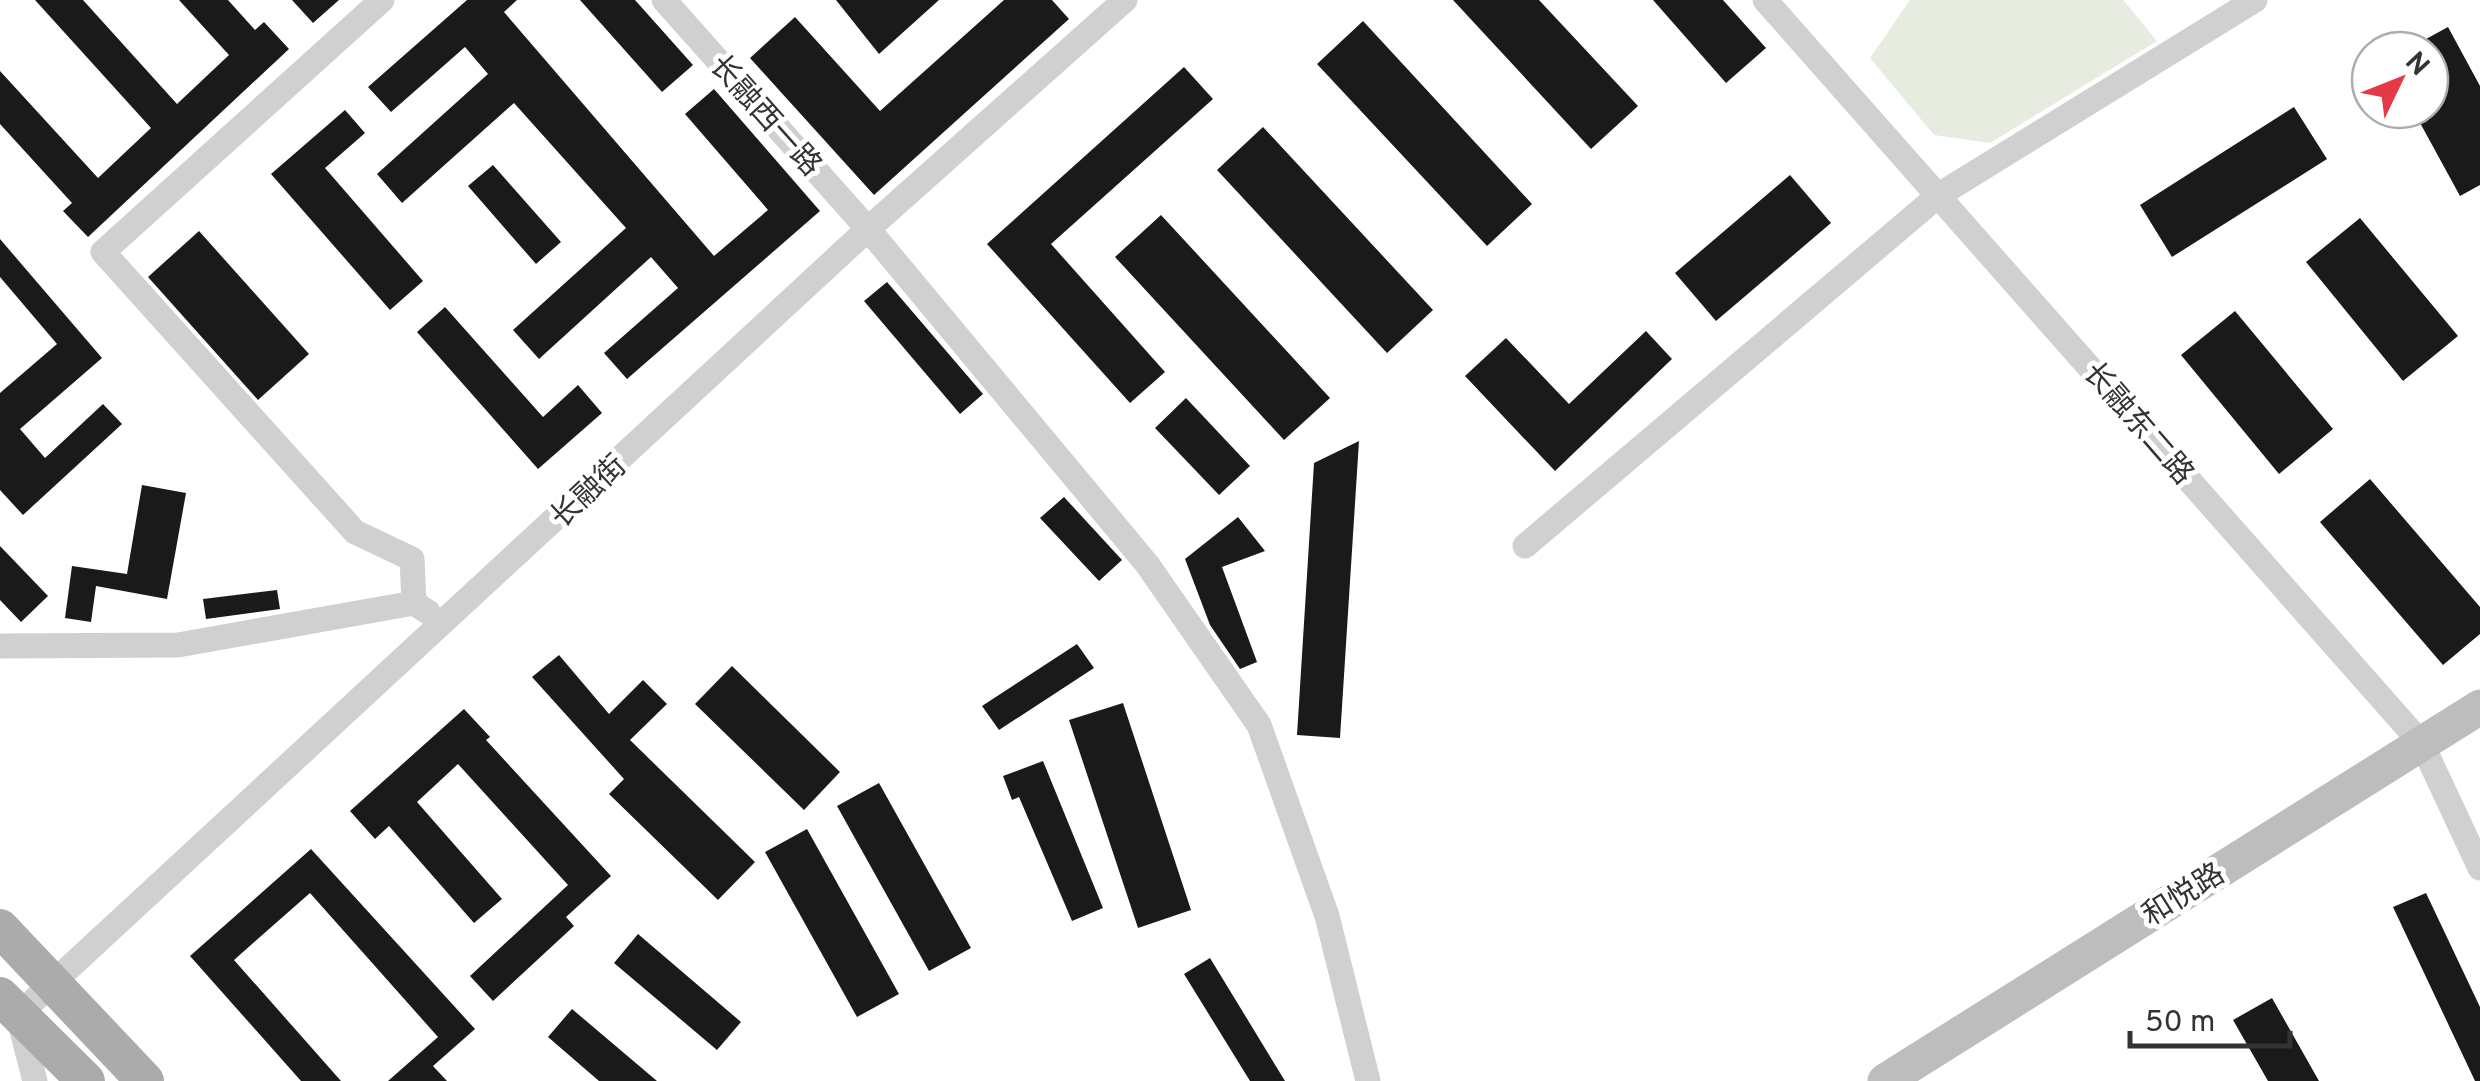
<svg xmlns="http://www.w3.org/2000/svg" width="2480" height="1081" font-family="Overpass,'Noto Sans SC',sans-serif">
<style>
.green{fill:#e6ecdf}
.building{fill:#1a1a1a}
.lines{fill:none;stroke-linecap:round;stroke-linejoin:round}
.street{stroke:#d0d0d0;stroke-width:25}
.secondary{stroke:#bdbdbd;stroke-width:35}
.primary{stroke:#ababab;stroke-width:38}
.labels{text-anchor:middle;stroke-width:10;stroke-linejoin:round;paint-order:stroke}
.street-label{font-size:30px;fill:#333;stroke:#fff}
</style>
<rect width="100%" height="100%" fill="#fff"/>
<path class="green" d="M1910,0H2123L2157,41L1990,143L1934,135L1870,58Z"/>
<path class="building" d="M35,0H83L177,104L229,55L179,0H228L255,30L264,22L289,49L88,237L63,211L72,203L0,124V71L98,178L151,128Z
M292,0H339L313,23Z
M467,0H517L504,12L714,256L768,210L685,114L714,89L820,211L627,379L604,353L678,288L651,257L539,359L513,330L626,228L514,103L402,203L377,174L488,74L465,47L391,112L368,87Z
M580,0H635L693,65L662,92Z
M836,0H939L879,54Z
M1004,0H1052L1069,19L874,195L750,58L795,17L880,111Z
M1453,0H1539L1638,106L1591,149Z
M1653,0H1723L1766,48L1726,83Z
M1363,21L1532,204L1487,246L1317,64Z
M2448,27L2480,86V185L2460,196L2413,110H2430V50H2406Z
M1184,67L1213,99L1051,244L1165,372L1130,403L987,244Z
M2294,107L2327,159L2172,257L2140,205Z
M345,110L365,133L325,168L423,281L390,310L271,174Z
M1263,127L1433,310L1387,353L1217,170Z
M493,165L561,242L536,264L468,186Z
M1790,175L1831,223L1716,321L1675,273Z
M1161,215L1330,398L1284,440L1115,257Z
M2360,218L2458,336L2403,381L2306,262Z
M199,231L309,354L258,400L148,277Z
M0,239L102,358L20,429L45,458L103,404L122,424L23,515L0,490V393L57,344L0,277Z
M887,282L983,394L960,414L864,301Z
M445,307L543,417L578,385L602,413L538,469L417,332Z
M2235,311L2333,429L2279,474L2181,355Z
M1646,331L1672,359L1555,471L1465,376L1506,338L1569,404Z
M1186,398L1250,466L1219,495L1155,428Z
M1359,441L1340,738L1297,735L1314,463Z
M2370,479L2480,607V634L2443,665L2320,522Z
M142,485L186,493L167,599L96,586L91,622L65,618L72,566L127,574Z
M1064,497L1122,560L1099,581L1040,518Z
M1238,517L1265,551L1222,567L1257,662L1240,669L1210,625L1185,559Z
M0,546L48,596L21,622L0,600Z
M277,590L280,609L206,619L203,599Z
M1077,644L1094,668L999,730L982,706Z
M559,655L609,714L643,680L667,704L630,740L755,862L718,900L609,794L624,779L532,677Z
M732,666L840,772L804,810L695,704Z
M1123,703L1191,910L1138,928L1069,720Z
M464,709L490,737L486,740L611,876L566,917L574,926L493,1001L470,976L568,885L458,764L417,802L502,899L474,923L389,826L375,839L350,811Z
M1043,761L1103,908L1072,921L1019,797L1012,800L1003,776Z
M879,783L971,948L929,971L837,806Z
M807,829L899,994L857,1017L765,852Z
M311,849L475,1029L433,1066L447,1081H388L438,1037L310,893L234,960L341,1081H301L190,956Z
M2426,893L2480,1007V1081H2475L2393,907Z
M638,934L741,1022L717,1050L614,963Z
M1210,958L1285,1081H1250L1184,974Z
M2272,998L2319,1081H2268L2233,1020Z
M572,1009L657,1081H599L548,1037Z"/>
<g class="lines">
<path class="street" d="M382,0L103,252L355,532L412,559L414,603
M664,0L868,229L1147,564L1259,725L1327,916L1368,1081
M1765,0L2422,744L2480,868
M1525,546L1939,195L2255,0
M0,646L178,645L414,603L428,612
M35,1081L18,1015L868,229L1125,0"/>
<path class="secondary" d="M1885,1081L2480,707"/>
<path class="primary" d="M0,928L145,1081
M0,996L86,1081"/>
</g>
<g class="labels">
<g class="street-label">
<text transform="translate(766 115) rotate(48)" y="10">长融西一路</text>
<text transform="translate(2139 423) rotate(49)" y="10">长融东二路</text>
<text transform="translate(588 491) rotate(-43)" y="10">长融街</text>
<text transform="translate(2183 894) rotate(-32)" y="10">和悦路</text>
</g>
</g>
<g transform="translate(2400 80) rotate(47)"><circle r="48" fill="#ffffff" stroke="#adadad" stroke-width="2.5"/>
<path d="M0-8L18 38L0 25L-18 38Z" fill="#e63946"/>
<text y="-15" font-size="28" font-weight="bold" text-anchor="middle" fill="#333333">N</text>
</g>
<path d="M2130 1031v15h160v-15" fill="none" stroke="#333333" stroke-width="5"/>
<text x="2145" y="1031" font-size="30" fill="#333333" stroke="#ffffff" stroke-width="8" paint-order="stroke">50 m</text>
</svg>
